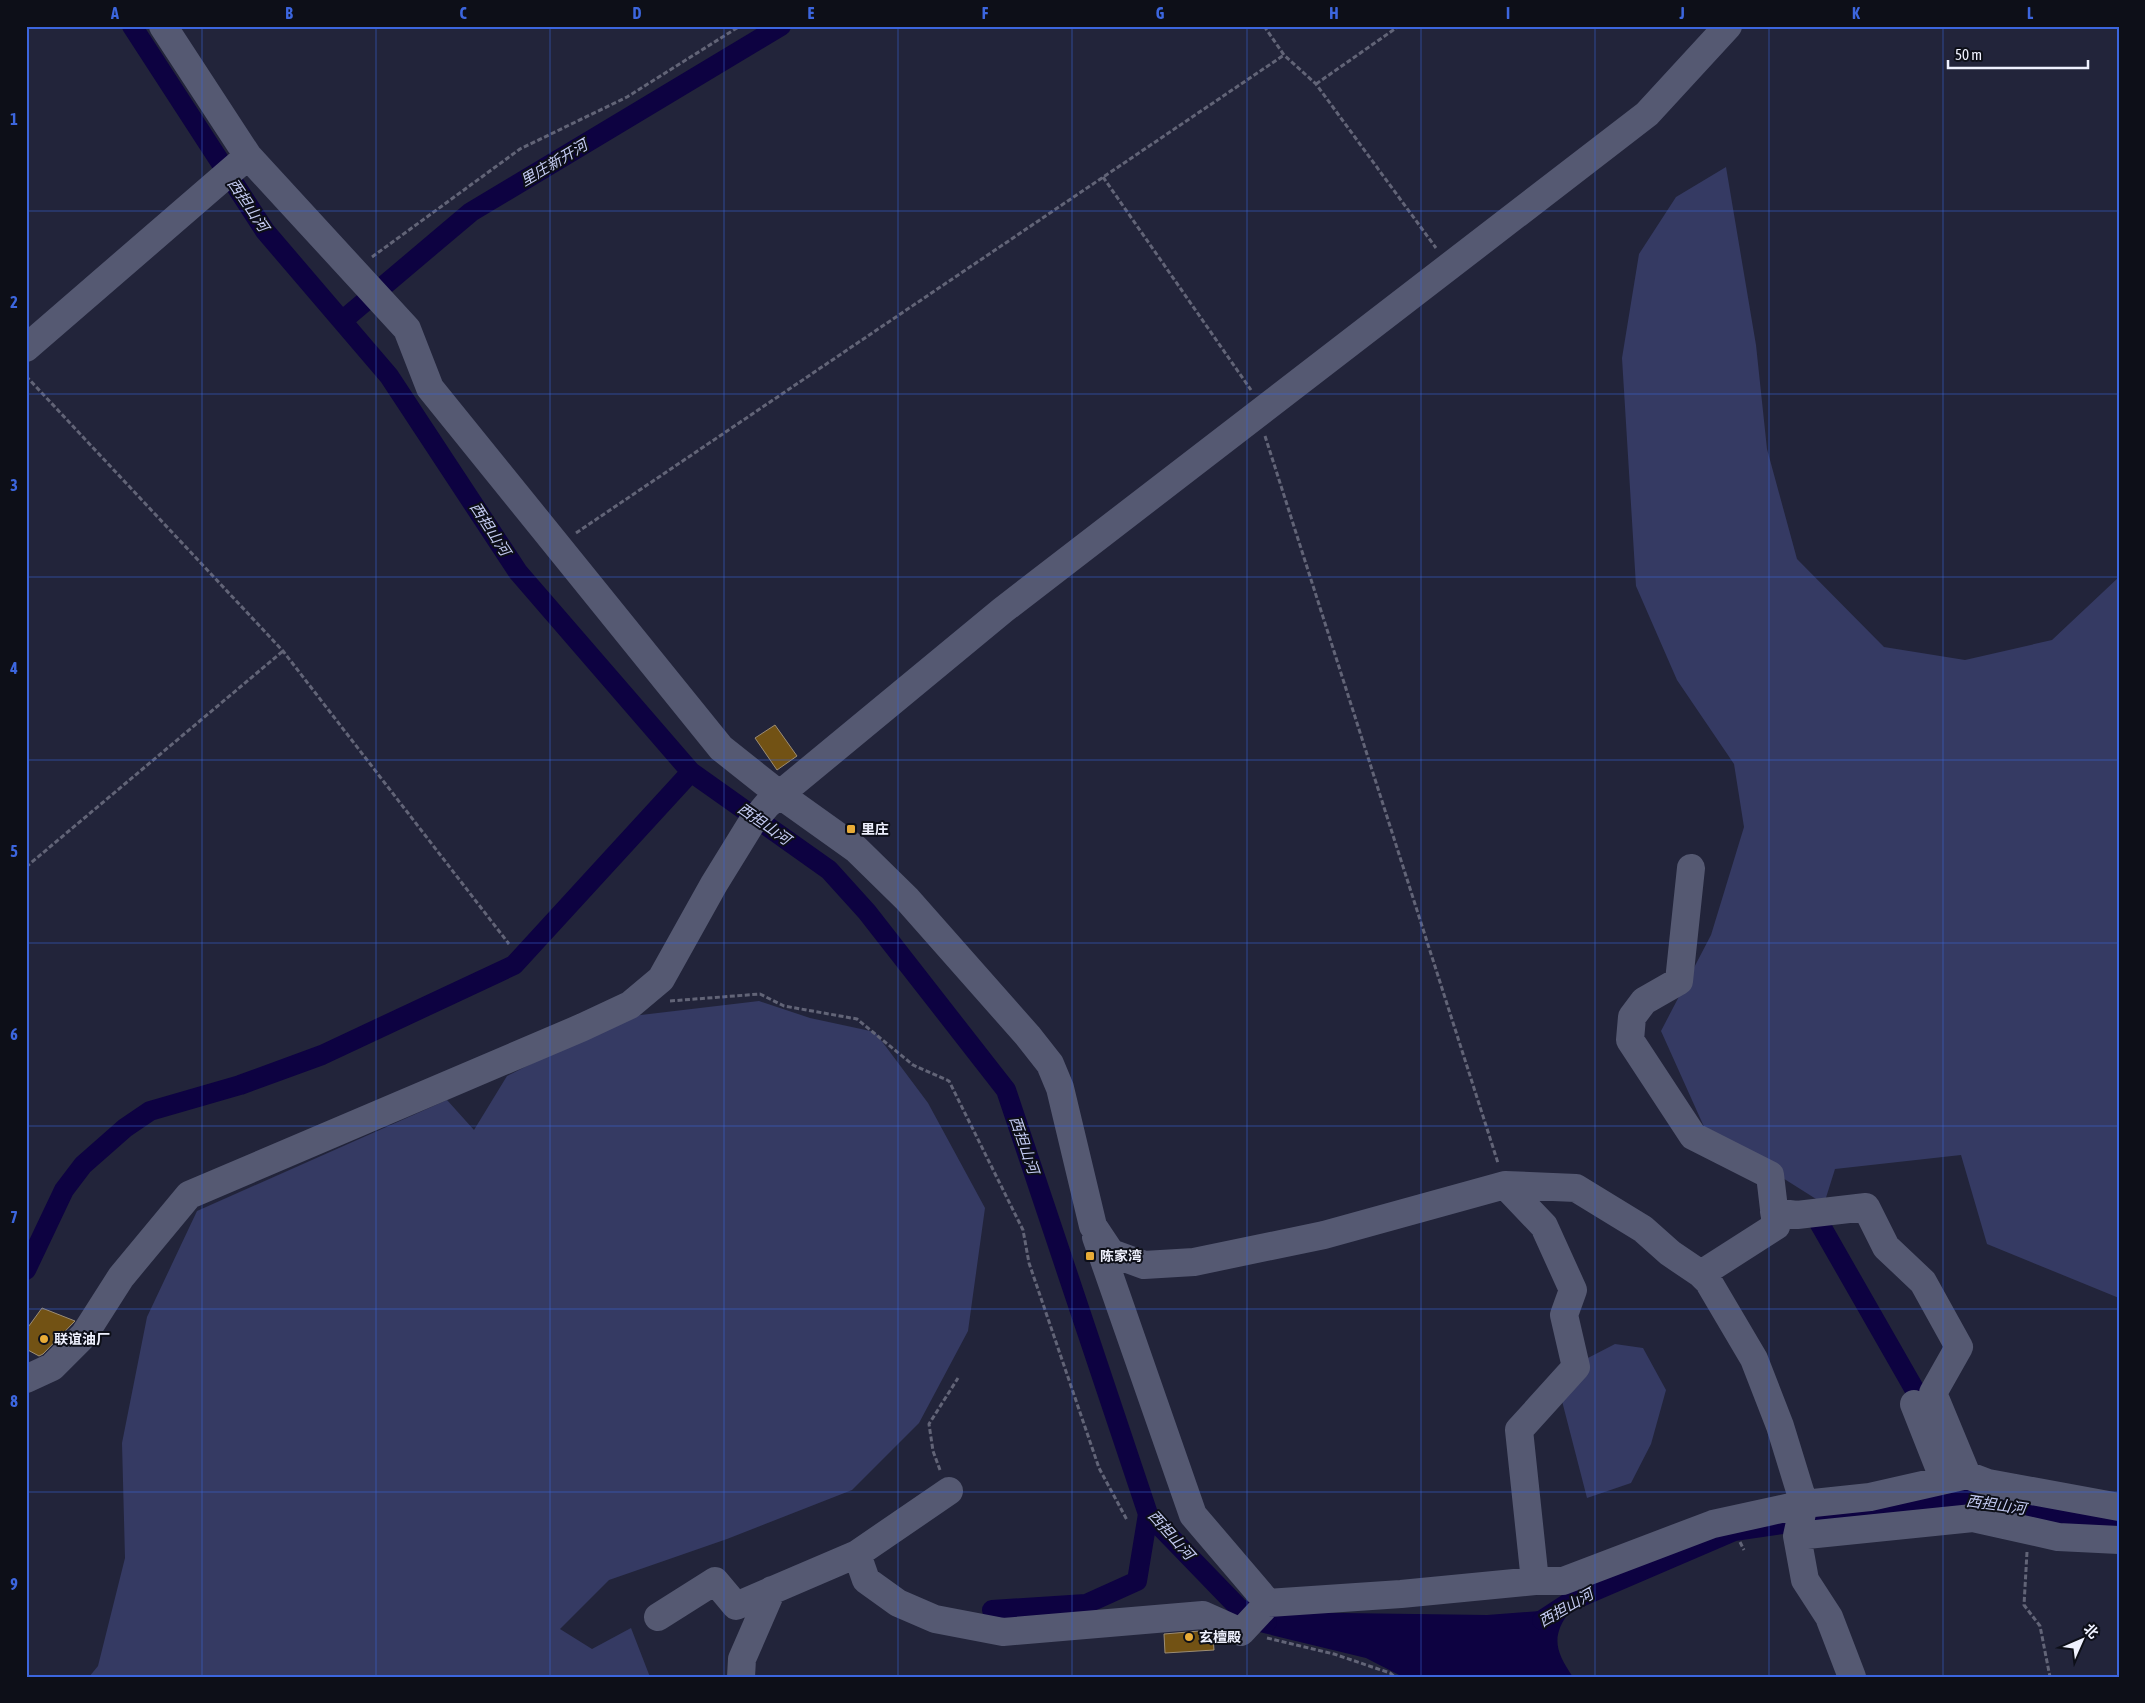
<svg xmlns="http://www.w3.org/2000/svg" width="2145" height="1703" font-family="'Asap Condensed','Noto Sans SC',sans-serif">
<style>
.green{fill:#353a63}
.water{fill:#0d0241}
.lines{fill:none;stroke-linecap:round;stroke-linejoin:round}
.canal{stroke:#0d0241;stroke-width:20}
.building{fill:#725214;stroke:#9d8d73}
.path{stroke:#626477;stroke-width:3;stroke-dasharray:5 2.5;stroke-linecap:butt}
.minor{stroke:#555972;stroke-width:28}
.grid{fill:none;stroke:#3c66de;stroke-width:1;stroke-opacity:0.55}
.poi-dot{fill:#e8ab37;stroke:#0d0f18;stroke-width:2}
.labels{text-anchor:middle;stroke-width:4;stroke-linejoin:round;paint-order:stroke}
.poi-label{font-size:14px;font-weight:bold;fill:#eff1fe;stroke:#0d0f18;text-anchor:start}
.water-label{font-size:15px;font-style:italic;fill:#c4cbf2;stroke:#0d0f18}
.neatline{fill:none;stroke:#3c66de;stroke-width:2}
.grid-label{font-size:16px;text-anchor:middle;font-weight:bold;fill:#3c66de}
</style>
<rect width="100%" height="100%" fill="#22243a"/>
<path class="green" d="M1726,167L1756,345L1767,449L1797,559L1884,647L1965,660L2052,640L2119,577V1298L1987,1244L1961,1155L1835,1169L1824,1204L1705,1129L1661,1031L1711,935L1744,827L1734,764L1677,680L1636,586L1622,358L1639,254L1676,197Z
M759,1001L810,1018L875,1032L928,1103L985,1208L968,1331L919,1423L852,1490L727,1539L609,1580L560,1629L592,1649L631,1628L650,1677H89L98,1666L125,1558L122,1443L147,1317L197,1211L447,1100L474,1130L507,1076L624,1017Z
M1615,1344L1643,1348L1666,1390L1651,1444L1631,1483L1587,1498L1562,1401L1584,1360Z"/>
<path class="water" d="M1561,1601L1570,1611C1550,1637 1556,1652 1573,1677H1403L1366,1658L1251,1630L1269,1612L1487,1615L1540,1611Z"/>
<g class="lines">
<path class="canal" d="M132,26L265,231L389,376L518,572L691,772L829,870L867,912L1006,1090L1148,1514L1239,1608L1267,1622
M342,321L471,212L781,26
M1817,1219L1928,1413
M26,1270L64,1190L83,1165L125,1128L150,1111L240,1085L322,1055L514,965L691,772
M992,1610L1086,1604L1137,1581L1148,1514
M1542,1620L1571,1601L1734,1531L1960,1499L2119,1522"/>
</g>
<path class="building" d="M775,725L797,756L777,770L755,738Z
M42,1308L75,1321L43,1354L39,1356L26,1349V1330Z
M1200,1631L1213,1637L1214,1650L1165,1653L1164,1634Z"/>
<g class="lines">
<path class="path" d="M1264,26L1284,55L1316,84L1436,248
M1316,84L1399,26
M1103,177L1251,390
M372,257L520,149L627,97L740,26
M26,376L283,651L509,944
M1265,436L1498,1163
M576,533L1284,55
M26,867L283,651
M670,1001L760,994L784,1006L857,1019L913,1065L949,1081L1023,1230L1029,1263L1099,1468L1127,1520
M940,1470L933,1451L929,1424L958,1378
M1740,1542L1744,1550
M2027,1552L2024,1605L2040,1626L2050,1677
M1267,1638L1334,1654L1390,1673L1395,1677"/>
<path class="minor" d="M163,26L248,156L407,329L430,388L721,748L779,794L856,849L907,899L1028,1036L1050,1064L1060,1088L1093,1226L1111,1253L1144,1265L1194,1262L1324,1235L1505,1185L1576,1188L1643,1229L1670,1253L1701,1274L1708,1281L1754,1359L1780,1426L1804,1504L1797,1536L1805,1580L1829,1617L1852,1677
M26,348L248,156
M1691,868L1679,981L1644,1001L1632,1017L1630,1040L1693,1136L1770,1175L1776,1226L1701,1274
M1505,1185L1544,1226L1573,1290L1564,1315L1576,1367L1519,1430L1535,1581
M1774,1212L1797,1215L1866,1207L1886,1247L1923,1282L1959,1347L1933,1393L1967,1475L1988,1483L2119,1507
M1096,1237L1193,1515L1268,1603L1401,1594L1535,1581H1563L1713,1524L1804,1504L1870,1497L1967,1475
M26,1379L52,1367L84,1335L121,1277L189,1195L583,1027L630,1005L661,979L714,884L751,824L767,805L1003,610L1647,114L1728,26
M1914,1404L1944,1480
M1797,1536L1973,1518L2058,1537L2119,1540
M857,1554L866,1580L898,1603L935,1619L1003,1632L1203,1615L1241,1632L1268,1603
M658,1617L715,1581L736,1606L857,1554L949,1491
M741,1677L742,1659L772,1590"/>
</g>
<path class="grid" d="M202,26V1677M376,26V1677M550,26V1677M724,26V1677M898,26V1677M1072,26V1677M1247,26V1677M1421,26V1677M1595,26V1677M1769,26V1677M1943,26V1677M26,211H2119M26,394H2119M26,577H2119M26,760H2119M26,943H2119M26,1126H2119M26,1309H2119M26,1492H2119"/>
<g class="poi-dot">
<rect x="846" y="824" width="10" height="10" rx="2.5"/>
<rect x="1085" y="1251" width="10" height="10" rx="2.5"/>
<circle cx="44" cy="1339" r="5"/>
<circle cx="1189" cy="1637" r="5"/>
</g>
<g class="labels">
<g class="poi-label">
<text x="861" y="834">里庄</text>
<text x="1100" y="1261">陈家湾</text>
<text x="54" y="1344">联谊油厂</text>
<text x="1199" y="1642">玄檀殿</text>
</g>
<g class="water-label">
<text transform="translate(554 163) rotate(-31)" y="5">里庄新开河</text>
<text transform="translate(248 205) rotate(56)" y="5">西担山河</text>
<text transform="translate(490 529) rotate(57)" y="5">西担山河</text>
<text transform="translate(764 824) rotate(35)" y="5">西担山河</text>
<text transform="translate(1024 1145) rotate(71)" y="5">西担山河</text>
<text transform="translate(1996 1505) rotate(8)" y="5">西担山河</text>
<text transform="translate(1171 1535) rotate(48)" y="5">西担山河</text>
<text transform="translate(1566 1608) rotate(-30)" y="5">西担山河</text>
</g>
</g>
<rect width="2145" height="1703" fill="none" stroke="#0d0f18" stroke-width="55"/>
<g transform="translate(2082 1640) rotate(45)" stroke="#0d0f18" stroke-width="4" paint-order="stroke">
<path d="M0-4L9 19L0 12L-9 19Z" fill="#eff1fe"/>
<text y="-8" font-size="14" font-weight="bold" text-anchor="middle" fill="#eff1fe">北</text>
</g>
<path d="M1948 60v8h140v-8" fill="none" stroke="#eff1fe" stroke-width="2.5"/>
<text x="1955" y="60" font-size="15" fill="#eff1fe" stroke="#0d0f18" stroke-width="4" paint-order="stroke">50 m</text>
<rect x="28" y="28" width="2090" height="1648" class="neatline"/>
<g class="grid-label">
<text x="115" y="19">A</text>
<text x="289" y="19">B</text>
<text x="463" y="19">C</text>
<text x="637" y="19">D</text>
<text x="811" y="19">E</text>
<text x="985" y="19">F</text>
<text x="1160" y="19">G</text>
<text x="1334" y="19">H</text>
<text x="1508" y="19">I</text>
<text x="1682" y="19">J</text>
<text x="1856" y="19">K</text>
<text x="2030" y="19">L</text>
<text x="14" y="125">1</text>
<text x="14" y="308">2</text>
<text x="14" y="491">3</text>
<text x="14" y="674">4</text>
<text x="14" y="857">5</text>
<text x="14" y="1040">6</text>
<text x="14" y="1223">7</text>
<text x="14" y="1407">8</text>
<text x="14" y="1590">9</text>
</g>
</svg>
